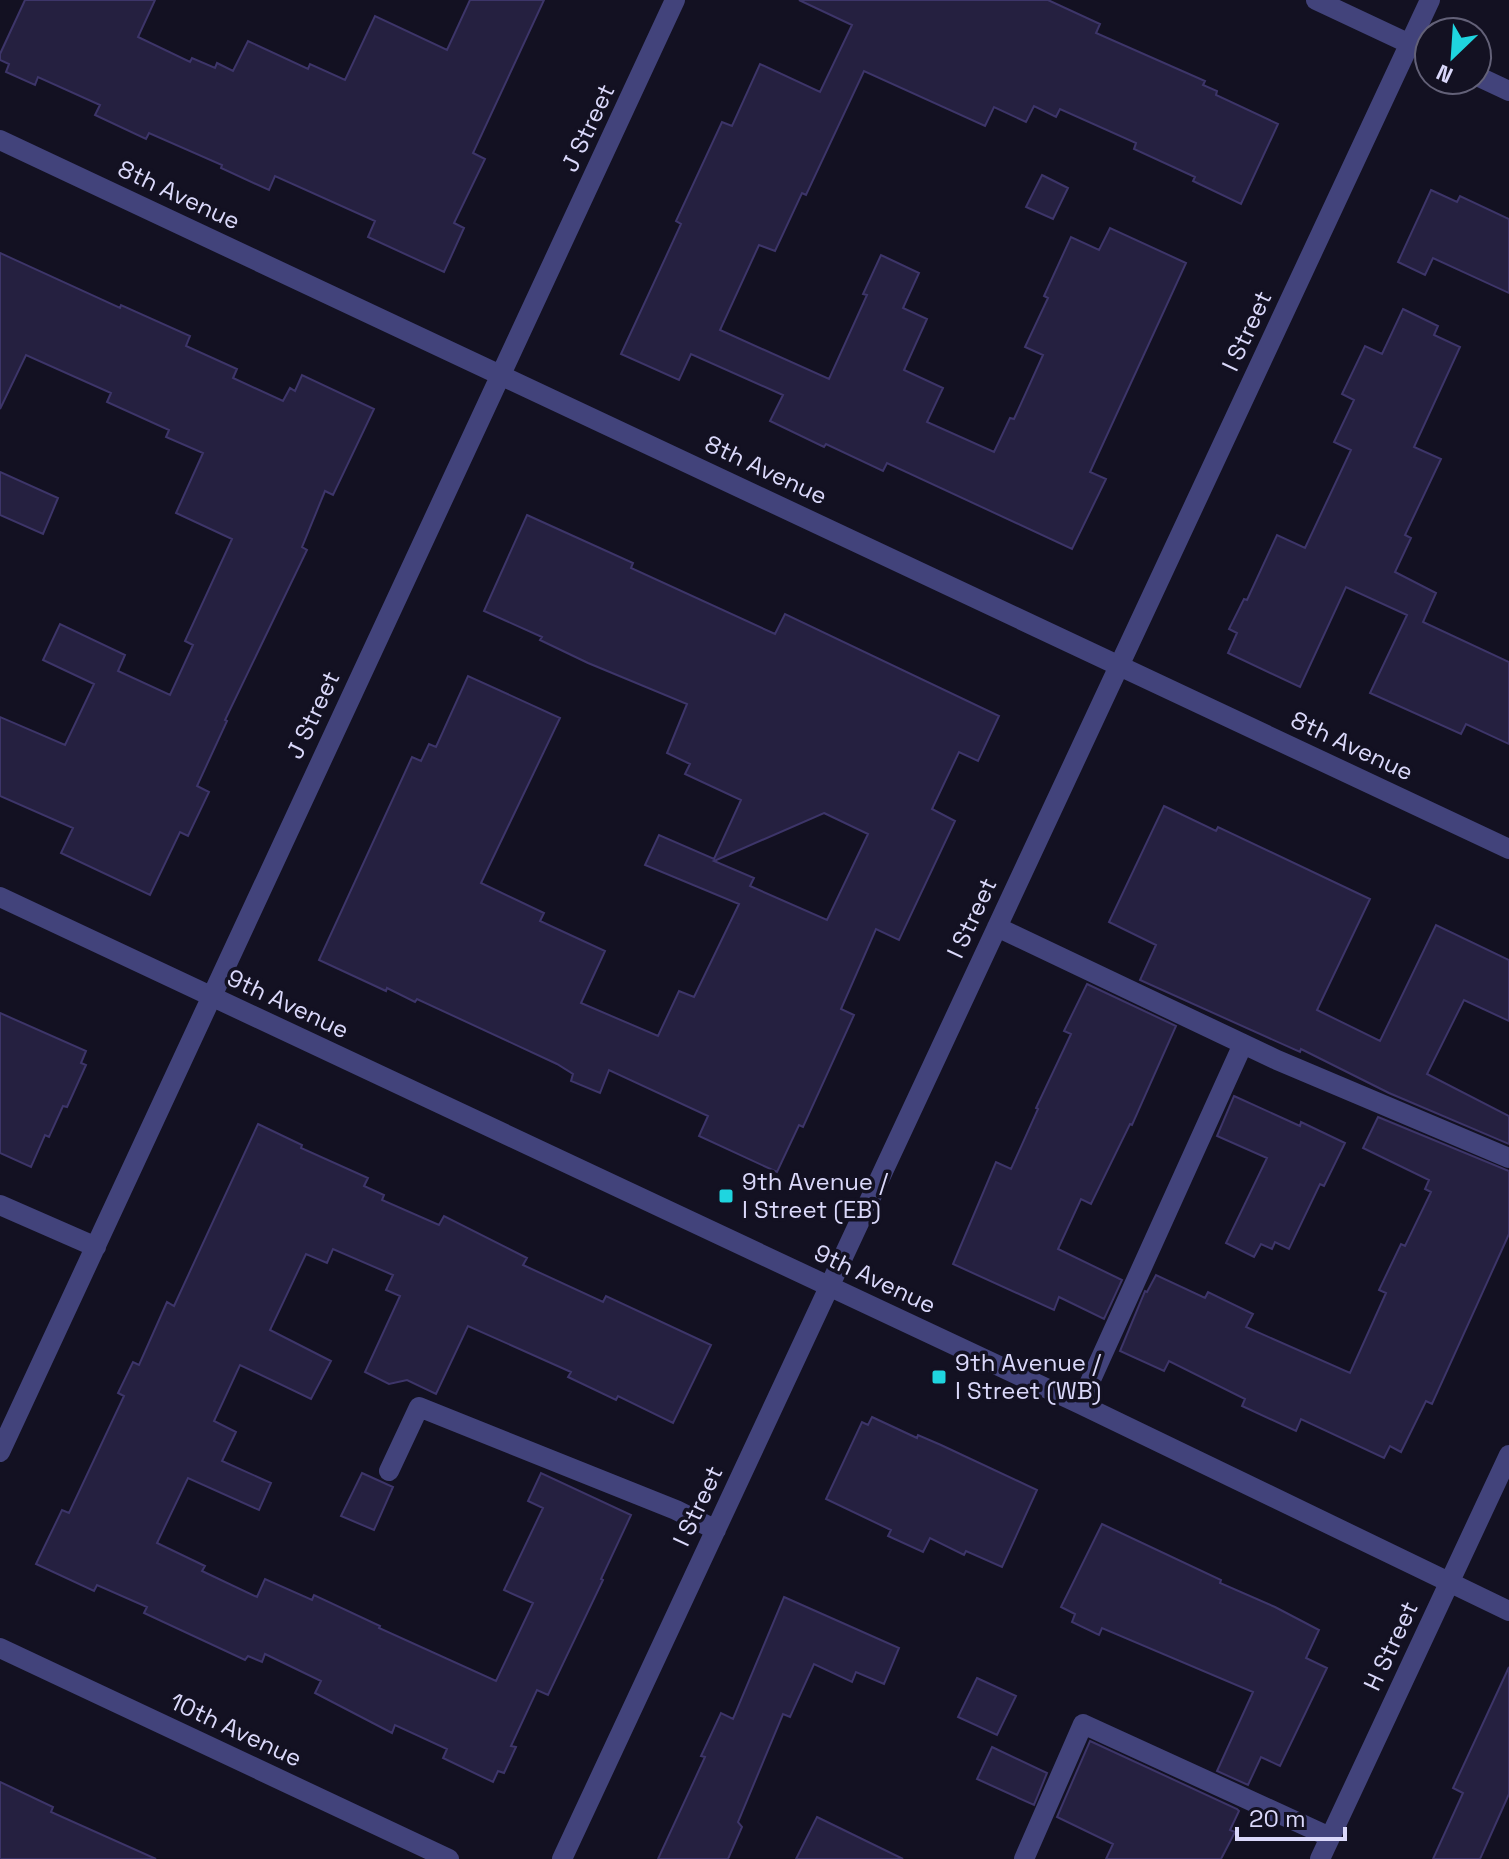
<svg xmlns="http://www.w3.org/2000/svg" width="1509" height="1859" font-family="'Space Grotesk',sans-serif">
<style>
.building{fill:#252040;stroke:#3d3569;stroke-width:2;fill-rule:evenodd}
.lines{fill:none;stroke-linecap:round;stroke-linejoin:round}
.minor{stroke:#42437b;stroke-width:20}
.poi-dot{fill:#1fd5df;stroke:#131122;stroke-width:3}
.labels{text-anchor:middle;stroke-width:7;stroke-linejoin:round;paint-order:stroke}
.street-label{font-size:24px;fill:#dad8fa;stroke:#131122}
.poi-label{font-size:24px;fill:#dad8fa;stroke:#131122;text-anchor:start}
</style>
<rect width="100%" height="100%" fill="#131122"/>
<path class="building" d="M25,0H155L138,37L190,62L192,58L215,68L217,63L233,71L248,41L308,69L310,64L345,80L375,16L447,50L470,0H544L473,153L485,159L454,223L464,228L444,272L368,237L375,221L275,176L269,190L221,168L222,165L149,133L146,139L95,115L100,105L38,77L35,85L6,72L9,64L0,60V54Z
M799,0H1048L1100,24L1096,33L1205,81L1203,85L1217,91L1216,95L1278,124L1241,204L1193,181L1195,177L1134,149L1136,143L1060,109L1056,117L1034,106L1026,122L994,107L985,126L864,71L806,195L802,193L775,251L759,245L720,330L829,379L867,295L863,294L881,255L919,273L903,308L927,319L904,370L943,388L927,422L994,452L1010,418L1014,419L1043,355L1025,347L1048,298L1044,296L1071,237L1099,250L1110,228L1186,263L1090,472L1106,479L1072,549L887,463L883,471L826,444L824,447L770,421L783,395L691,354L679,380L621,354L681,224L676,221L722,122L732,126L760,64L820,92L852,25Z
M1042,175L1068,188L1053,219L1026,207Z
M1431,190L1457,202L1460,196L1509,219V293L1433,258L1425,275L1398,262Z
M0,253L120,308L121,305L190,336L186,346L237,369L233,378L283,401L290,388L295,391L302,375L374,409L333,495L325,491L302,547L307,550L225,720L227,721L197,786L209,792L188,836L180,832L150,895L61,853L73,828L0,796V717L65,745L94,684L43,660L60,624L125,655L118,671L170,695L193,645L185,641L232,539L176,513L203,453L166,437L169,430L107,402L111,393L26,355L0,409Z
M1403,309L1438,326L1434,335L1460,347L1414,447L1441,459L1405,535L1411,538L1395,572L1436,593L1423,622L1509,662V744L1466,724L1461,734L1370,693L1407,615L1346,587L1300,687L1228,653L1237,633L1229,629L1244,599L1247,600L1277,535L1305,548L1351,450L1334,442L1354,400L1342,394L1365,346L1382,354Z
M0,472L58,498L43,534L0,515Z
M527,515L633,563L631,568L775,634L785,614L999,716L978,761L959,752L932,809L955,821L899,940L876,929L841,1009L854,1015L803,1127L799,1125L777,1172L699,1136L708,1116L609,1070L600,1093L571,1081L573,1074L557,1064L417,999L415,1002L387,988L386,991L319,960L412,757L421,761L429,744L436,747L468,676L560,718L481,883L544,913L540,921L605,951L581,1003L658,1036L679,991L694,997L739,904L645,865L659,835L714,859L741,800L685,774L690,764L667,753L687,704L588,663L540,640L542,637L484,611ZM824,813L868,834L827,920L750,886L754,878L714,861Z
M1164,806L1216,831L1218,827L1370,899L1317,1010L1380,1041L1436,925L1509,960V1021L1464,1000L1427,1074L1509,1116V1144L1389,1093L1301,1049L1300,1052L1140,980L1156,945L1109,922Z
M1087,984L1176,1026L1132,1125L1130,1124L1091,1204L1081,1199L1058,1249L1122,1280L1104,1319L1059,1297L1054,1310L953,1264L996,1162L1011,1169L1038,1109L1036,1108L1071,1034L1064,1031Z
M0,1013L86,1051L81,1063L86,1065L67,1107L63,1106L49,1137L45,1135L31,1167L0,1153Z
M1234,1096L1300,1126L1301,1122L1345,1143L1324,1186L1320,1184L1289,1249L1275,1242L1272,1249L1261,1244L1254,1257L1226,1243L1267,1158L1217,1136Z
M1378,1117L1509,1171V1234L1432,1404L1426,1401L1401,1452L1390,1446L1384,1458L1301,1419L1296,1431L1242,1406L1245,1399L1169,1361L1164,1371L1120,1351L1145,1291L1147,1292L1156,1275L1205,1298L1208,1292L1253,1314L1246,1327L1350,1373L1386,1293L1379,1290L1401,1244L1405,1246L1431,1192L1425,1189L1429,1180L1363,1148Z
M258,1124L302,1145L301,1148L368,1178L364,1186L384,1195L382,1200L439,1225L444,1216L527,1258L523,1265L603,1302L606,1296L711,1345L673,1423L618,1396L616,1400L568,1377L571,1372L468,1326L436,1394L407,1380L389,1384L365,1372L400,1296L386,1290L393,1275L333,1249L327,1263L306,1254L270,1330L331,1361L311,1399L240,1365L214,1421L236,1432L222,1461L271,1483L259,1510L188,1478L157,1543L205,1566L202,1571L257,1597L265,1579L312,1600L314,1595L380,1626L379,1628L496,1681L533,1603L504,1590L543,1508L528,1501L541,1473L631,1515L601,1579L603,1580L548,1695L537,1690L511,1746L516,1747L504,1773L498,1771L493,1782L443,1758L447,1749L395,1725L392,1733L315,1693L321,1681L265,1654L262,1662L248,1656L245,1660L144,1613L147,1607L97,1585L94,1591L36,1564L62,1510L69,1513L124,1396L118,1393L133,1362L139,1365L167,1302L174,1306Z
M872,1417L917,1438L918,1435L941,1445L1037,1490L1002,1567L966,1551L964,1555L930,1538L923,1552L888,1536L891,1530L826,1499L862,1422L868,1425Z
M362,1473L393,1487L374,1530L341,1516Z
M1102,1524L1221,1580L1220,1583L1275,1607L1319,1630L1306,1658L1327,1668L1280,1766L1261,1757L1248,1785L1217,1771L1253,1692L1102,1628L1099,1635L1072,1622L1075,1614L1061,1607Z
M784,1597L899,1648L884,1684L856,1672L852,1682L814,1664L790,1717L783,1714L738,1822L742,1827L728,1859H658L705,1757L701,1756L721,1713L733,1719Z
M1509,1667V1794L1480,1859H1433L1463,1793L1453,1788Z
M977,1678L1016,1696L997,1735L958,1717Z
M1090,1741L1237,1809L1239,1811L1230,1830L1235,1832L1221,1859H1106L1113,1844L1057,1817Z
M992,1747L1047,1773L1034,1805L977,1779Z
M0,1782L53,1807L51,1812L156,1859H0Z
M817,1817L903,1859H796Z"/>
<g class="lines">
<path class="minor" d="M1316,0L1429,53
M1477,76L1509,91
M0,140L1509,849
M0,897L1080,1404L1509,1611
M997,927L1277,1060L1509,1158
M0,1205L96,1247
M1080,1404L1243,1044
M0,1452L675,0
M389,1471L419,1407L676,1510L716,1530
M0,1648L449,1859
M562,1859L1430,0
M1024,1859L1083,1724L1330,1837
M1320,1859L1509,1455"/>
</g>
<g class="poi-dot">
<rect x="718" y="1188" width="16" height="16" rx="4"/>
<rect x="931" y="1369" width="16" height="16" rx="4"/>
</g>
<g class="labels">
<g class="street-label">
<text transform="translate(588 128) rotate(-65)" y="8">J Street</text>
<text transform="translate(179 195) rotate(25)" y="8">8th Avenue</text>
<text transform="translate(1247 331) rotate(-65)" y="8">I Street</text>
<text transform="translate(766 470) rotate(25)" y="8">8th Avenue</text>
<text transform="translate(313 715) rotate(-65)" y="8">J Street</text>
<text transform="translate(1352 746) rotate(25)" y="8">8th Avenue</text>
<text transform="translate(972 918) rotate(-65)" y="8">I Street</text>
<text transform="translate(288 1004) rotate(25)" y="8">9th Avenue</text>
<text transform="translate(875 1279) rotate(25)" y="8">9th Avenue</text>
<text transform="translate(698 1506) rotate(-65)" y="8">I Street</text>
<text transform="translate(1391 1646) rotate(-65)" y="8">H Street</text>
<text transform="translate(236 1730) rotate(25)" y="8">10th Avenue</text>
</g>
<g class="poi-label">
<text x="742" y="1190">9th Avenue /<tspan x="742" dy="28">I Street (EB)</tspan></text>
<text x="955" y="1371">9th Avenue /<tspan x="955" dy="28">I Street (WB)</tspan></text>
</g>
</g>
<g transform="translate(1453 56) rotate(205)"><circle r="38" fill="#131122" stroke="#636178" stroke-width="2"/>
<path d="M0-6L14 30L0 20L-14 30Z" fill="#1fd5df"/>
<text y="-12" font-size="22" font-weight="bold" text-anchor="middle" fill="#dad8fa">N</text>
</g>
<path d="M1237 1827v12h108v-12" fill="none" stroke="#dad8fa" stroke-width="4"/>
<text x="1249" y="1827" font-size="24" fill="#dad8fa" stroke="#131122" stroke-width="6" paint-order="stroke">20 m</text>
</svg>
